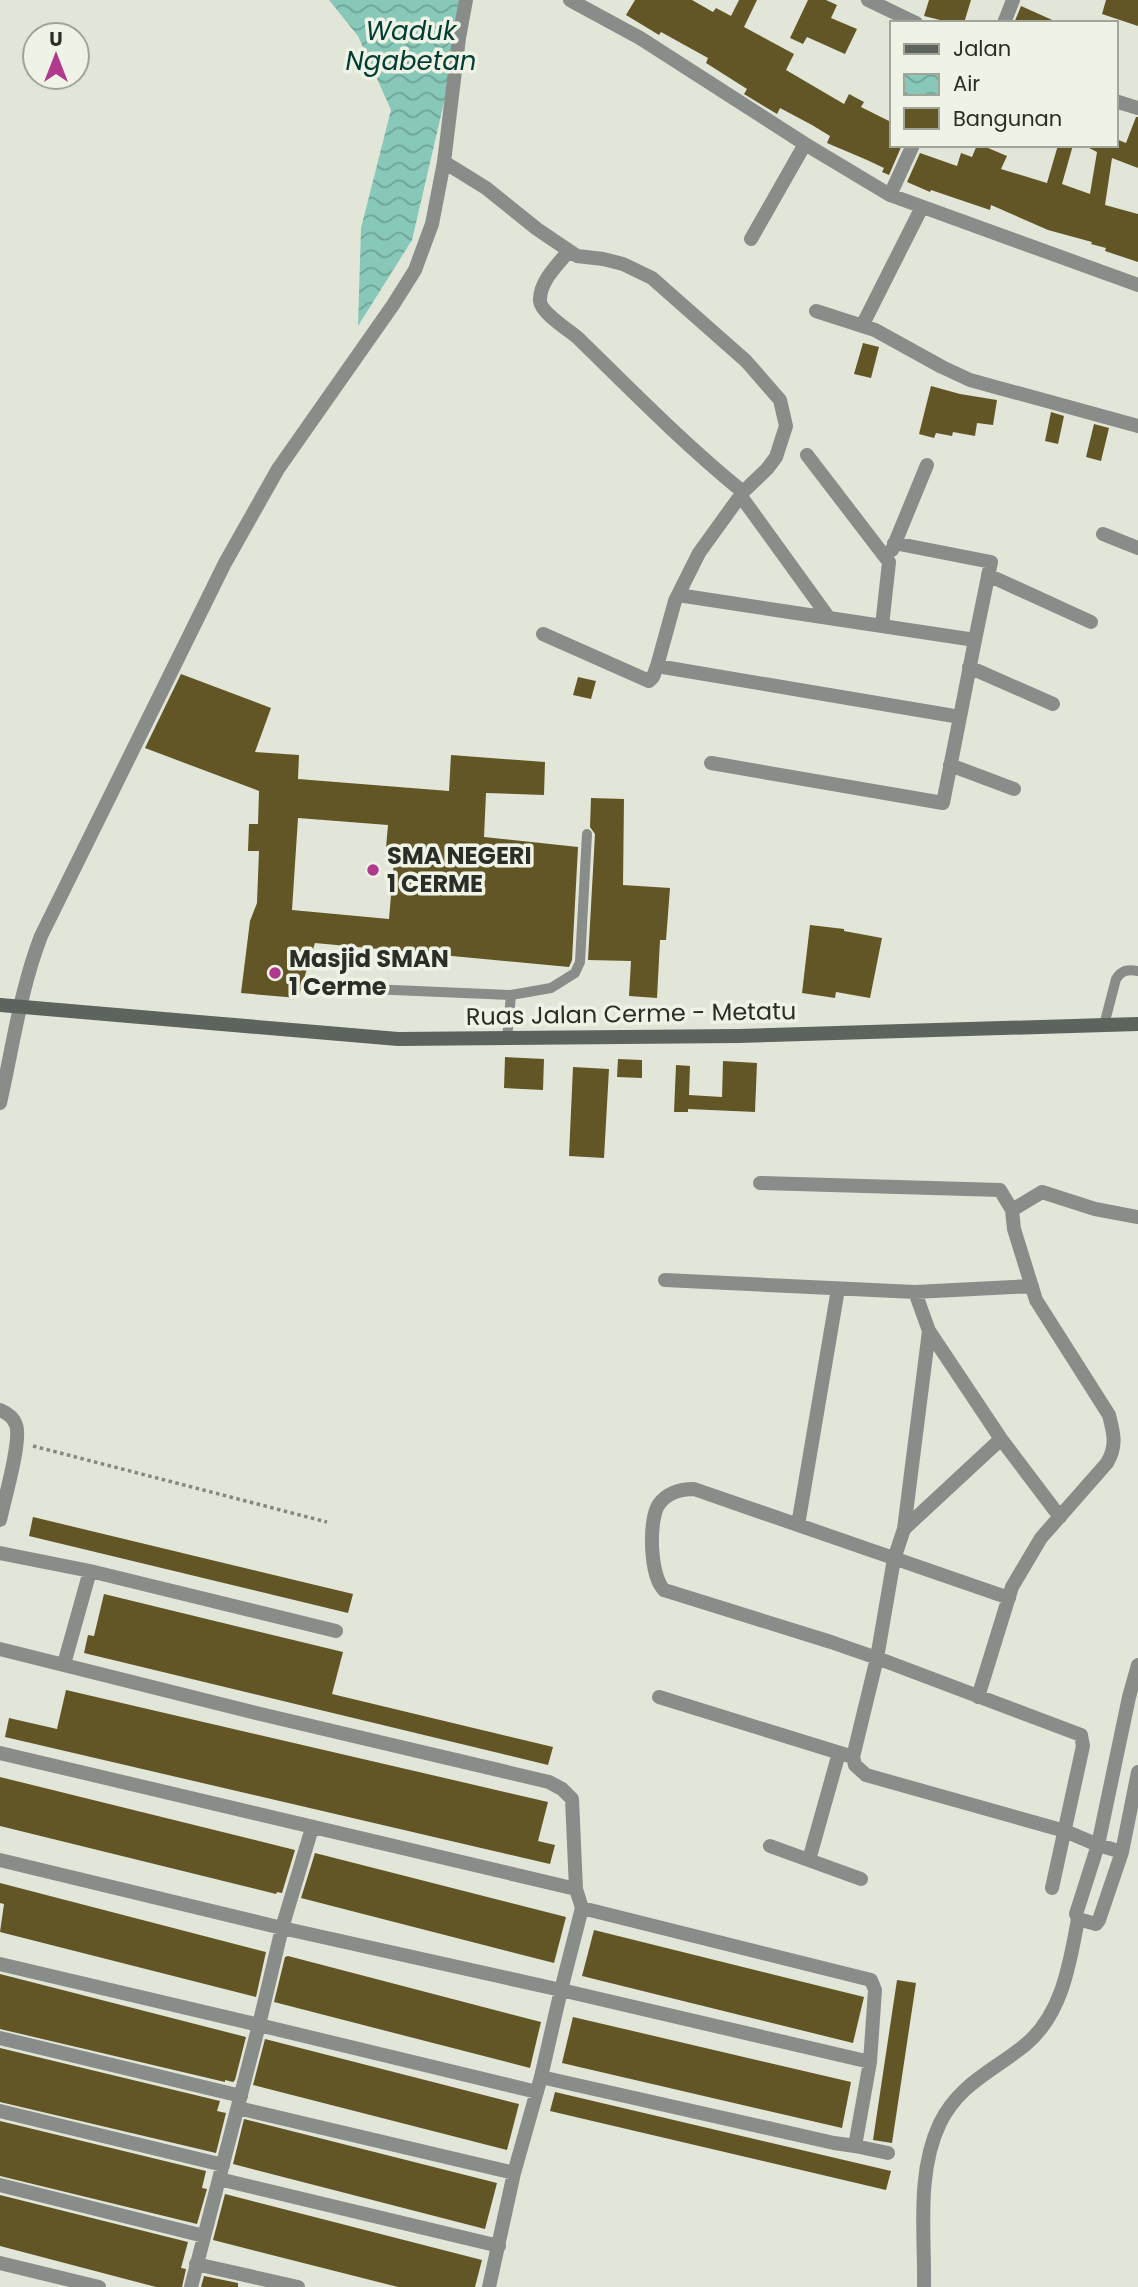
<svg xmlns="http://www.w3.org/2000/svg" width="1138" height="2287" font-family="Poppins,sans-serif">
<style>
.water{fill:url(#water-waves)}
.building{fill:#635626;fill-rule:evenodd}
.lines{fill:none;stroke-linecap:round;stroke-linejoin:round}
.path{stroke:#85887e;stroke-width:3.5;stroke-dasharray:3.5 3.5;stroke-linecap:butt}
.lane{stroke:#888d89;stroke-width:10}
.street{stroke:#888d89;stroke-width:14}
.secondary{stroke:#5d645e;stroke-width:14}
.poi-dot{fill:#b0388d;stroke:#eef3e5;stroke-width:2.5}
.labels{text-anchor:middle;stroke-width:7;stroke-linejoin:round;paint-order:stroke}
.poi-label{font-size:24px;font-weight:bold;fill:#2b2d27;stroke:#eef3e5;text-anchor:start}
.street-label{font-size:24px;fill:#2b2d27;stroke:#eef3e5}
.water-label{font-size:26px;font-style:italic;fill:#003d34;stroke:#eef3e5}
</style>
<defs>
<pattern id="water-waves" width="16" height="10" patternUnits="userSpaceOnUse" patternTransform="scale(1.75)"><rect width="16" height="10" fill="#87c8b9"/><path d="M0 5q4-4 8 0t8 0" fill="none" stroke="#6fa396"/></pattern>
</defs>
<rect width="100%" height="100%" fill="#e1e6d8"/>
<path class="water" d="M329,0H462L459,38L412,240L358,326L361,228L391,110L358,36Z"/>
<path class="building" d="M635,0H692L713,12L716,8L731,16L739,0H757L744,27L794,54L786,70L844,104L849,94L864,102L861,107L891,122V145H902L889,175L882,172L884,168L867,160L827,143L830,136L812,125L780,108L777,114L772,111L744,94L747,89L706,63L708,58L661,32L659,35L626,15Z
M808,0H826L837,5L831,18L857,29L845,54L807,37L803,44L790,38Z
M929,0H971L964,23H952L924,16Z
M1106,0H1138V26L1102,14Z
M1021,6L1059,23H1014Z
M1136,117H1138V168L1112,158L1105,205L1138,214V262L1105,251L1106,248L1091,244L1092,242L1048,230L991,205L990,210L931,190L930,192L907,182L920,153L957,166L961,153L972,157L977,145H981L1007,156L1001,169L1047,183L1058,145H1073L1062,184L1090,194L1097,152L1083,145H1115L1116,139L1126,143Z
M863,343L879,347L871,378L854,374Z
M931,386L960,394L997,400L993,425L977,423L975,436L953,432L952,436L936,433L934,438L919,434Z
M1051,412L1064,416L1058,444L1045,441Z
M1094,424L1109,428L1101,461L1086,457Z
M181,674L271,708L255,752L299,755L298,779L449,791L451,755L545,762L544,795L486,793L484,837L578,847L572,960L569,967L315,943L298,998L241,993L250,921L257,903L259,851H248L249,824H258L259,791L145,748ZM298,818L388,825L385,859L394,860L389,919L292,910Z
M578,677L596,681L591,699L573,695Z
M591,798L624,799L623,885L670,888L666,940H660L657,998L629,996L631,961L588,960L595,834L590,827Z
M810,925L844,929V931L882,938L870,998L836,992L835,998L802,993Z
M505,1057L544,1059L543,1090L504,1088Z
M618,1059L642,1060V1078L617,1077Z
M723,1061L757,1063L755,1112L688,1109V1112H674L676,1065L690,1066L689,1095L722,1097Z
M573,1067L609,1069L604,1158L569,1156Z
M33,1517L353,1594L348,1613L29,1536Z
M104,1594L343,1652L332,1694L553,1747L548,1765L84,1653L88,1635L94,1636Z
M66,1690L548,1802L538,1841L555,1845L550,1864L5,1737L9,1718L57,1729Z
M0,1777L295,1850L282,1893L277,1892L276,1894L0,1826Z
M315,1853L566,1917L554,1963L301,1898Z
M0,1883L266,1952L256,1997L0,1932L4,1904L0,1903Z
M594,1930L864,1997L853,2043L582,1976Z
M288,1956L541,2022L530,2068L274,2002L285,1957Z
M0,1974L246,2037L235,2080L233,2082L225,2080V2082L0,2029Z
M897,1980L916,1983L892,2143L873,2140Z
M573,2017L851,2082L842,2128L562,2063Z
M265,2039L519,2104L507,2150L253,2085Z
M0,2048L220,2101L217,2111L226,2113L216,2153L0,2102Z
M555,2092L891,2171L886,2190L550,2111Z
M244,2119L497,2183L485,2229L233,2164Z
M0,2121L206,2171L202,2188L207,2189L197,2224L0,2176Z
M225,2194L482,2260L475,2287H398L213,2240Z
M0,2195L188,2242L181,2268L186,2269L182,2287H156L0,2246Z
M204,2276L238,2283V2287H201Z"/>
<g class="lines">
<path class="path" d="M33,1446L327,1522"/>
<path class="lane" d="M370,989L511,995L551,988L575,973L580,962L587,834
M1104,1025L1116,979C1122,970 1128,969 1138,971
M507,1039L511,995"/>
<path class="street" d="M570,0L640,38L805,144L890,195L1138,285
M868,0L916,23
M1004,23L1013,0
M1115,101L1138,108
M444,162L486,188L537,229L577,256L603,259L623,264L652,278L746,361L780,400L786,426L776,457L767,469L743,492L699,553L675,601L657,666L960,717L975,640L829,618L740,495
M890,195L913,145
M751,239L805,144
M569,251C558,264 539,282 540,301C541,313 569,330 578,338C632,391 684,444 743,492
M816,311L875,330L942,367L970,380L1138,426
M862,326L922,207
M807,455L889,562L882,626
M1103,534L1138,548
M894,543L991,562L975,640
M892,550L927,465
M988,575L1091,622
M678,595L829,618
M543,634L649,681L653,677L657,666
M969,667L1053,704
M711,763L943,803L960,717
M950,765L1014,789
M0,1103C13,1046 20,991 41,936L225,563L278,469L393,305L415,270L432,224L444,162L459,38L466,0
M760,1183L1000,1190L1012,1210
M665,1280L915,1292
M929,1331L1001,1439L1060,1517
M0,1410C7,1413 14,1418 16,1425C22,1440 4,1501 0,1520
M798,1525L838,1289
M904,1529L1001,1439
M0,1553L90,1571L336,1631
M1009,1598L694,1489C681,1489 668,1492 659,1504C648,1520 650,1576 664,1590L831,1642L877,1658L894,1559L904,1529L929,1331L915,1292L1032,1286
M0,1649L256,1713L549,1782L562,1789L572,1799L576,1889
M64,1664L90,1571
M1138,1665L1129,1697L1098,1845L1076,1914L1078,1919L1096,1924L1099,1920L1122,1852L1138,1772
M659,1697L853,1757
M978,1697L1012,1587L1041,1538L1107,1463C1117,1446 1114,1434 1109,1415L1036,1300L1014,1229L1012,1210L1042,1192L1095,1209L1138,1217
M0,1753L576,1889L582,1908L561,1990L282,1928L0,1860
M312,1828L282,1928L259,2025L537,2092
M770,1846L861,1879
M809,1860L839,1753
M1052,1888L1083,1746L1081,1735L877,1658L853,1757L855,1765L866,1775L1065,1831L1098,1845L1122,1852
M0,1964L259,2025L191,2287
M0,2038L241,2096
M541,2077L834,2143L855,2146L870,2062
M238,2108L514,2173
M0,2111L223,2165
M855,2146L888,2153
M219,2179L499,2246
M0,2185L204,2236
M0,2263L99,2287
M196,2264L298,2287
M489,2287L514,2173L541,2077L561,1990L870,2062L875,1990L871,1980L582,1908
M924,2287C925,2234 916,2173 940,2123C959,2084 993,2071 1025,2045C1062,2015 1070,1963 1078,1919"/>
<path class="secondary" d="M0,1005L398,1039L738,1036L1138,1024"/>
</g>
<g class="poi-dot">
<circle cx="373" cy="870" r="7"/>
<circle cx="275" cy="973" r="7"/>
</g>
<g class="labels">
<g class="poi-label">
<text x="387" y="864">SMA NEGERI<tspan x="387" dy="28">1 CERME</tspan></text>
<text x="289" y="967">Masjid SMAN<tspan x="289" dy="28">1 Cerme</tspan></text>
</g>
<g class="street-label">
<text transform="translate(631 1014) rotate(-1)" y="8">Ruas Jalan Cerme - Metatu</text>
</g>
<g class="water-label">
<text x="411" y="40">Waduk<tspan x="411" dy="30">Ngabetan</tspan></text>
</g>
</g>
<rect x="890" y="21" width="228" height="126" fill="#eef3e5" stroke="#a0a499" stroke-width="2"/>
<rect x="904" y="44" width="35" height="10" fill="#5d645e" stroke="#a0a499" stroke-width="2"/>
<text x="953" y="56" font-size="21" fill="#2b2d27">Jalan</text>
<rect x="904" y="74" width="35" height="21" fill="url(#water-waves)" stroke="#a0a499" stroke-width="2"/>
<text x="953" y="91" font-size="21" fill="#2b2d27">Air</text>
<rect x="904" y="108" width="35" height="21" fill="#635626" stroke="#a0a499" stroke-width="2"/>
<text x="953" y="126" font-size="21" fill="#2b2d27">Bangunan</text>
<g transform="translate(56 56)"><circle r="33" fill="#eef3e5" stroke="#a0a499" stroke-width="2"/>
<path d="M0-5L12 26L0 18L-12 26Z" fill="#b0388d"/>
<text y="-10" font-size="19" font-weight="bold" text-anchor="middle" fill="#2b2d27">U</text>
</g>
</svg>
